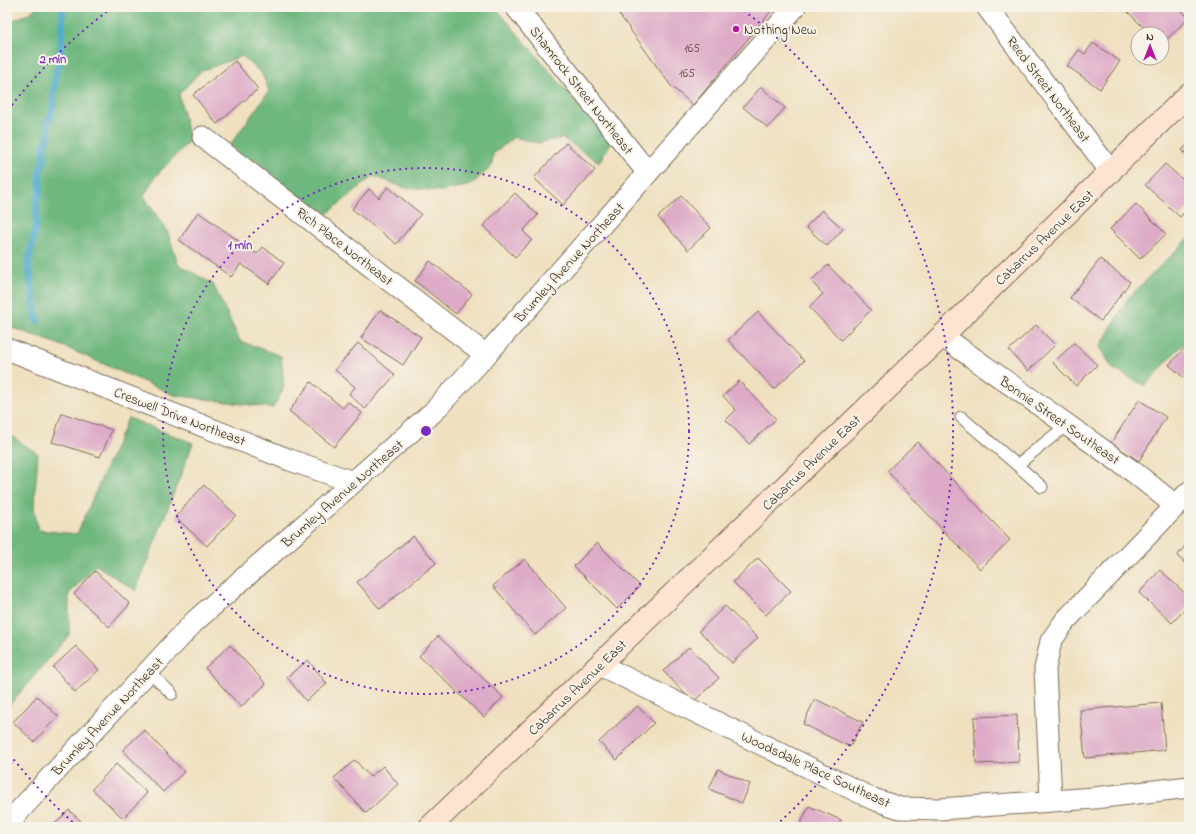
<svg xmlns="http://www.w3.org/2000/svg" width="1196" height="834" font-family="'Indie Flower',sans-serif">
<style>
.forest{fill:#6eb77e;stroke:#54704e}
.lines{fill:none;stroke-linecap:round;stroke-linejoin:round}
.stream{stroke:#4ba9ca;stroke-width:7}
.building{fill:#ddaac7}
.lane-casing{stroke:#7a6a57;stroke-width:13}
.street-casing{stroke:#7a6a57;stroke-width:23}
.secondary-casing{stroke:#7a6a57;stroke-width:24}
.lane{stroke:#fff;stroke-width:11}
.street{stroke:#fff;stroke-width:21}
.secondary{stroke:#fde4d1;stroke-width:22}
.ring{fill:none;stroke:#7b2cbf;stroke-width:2;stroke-dasharray:2 4}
.poi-dot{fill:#b5179e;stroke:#f7f3e8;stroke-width:1.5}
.labels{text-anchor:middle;stroke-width:4;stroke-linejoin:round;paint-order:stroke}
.number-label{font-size:12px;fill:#644a48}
.poi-label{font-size:14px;fill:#3b2a1e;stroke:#f7f3e8;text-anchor:start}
.street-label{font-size:14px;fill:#3b2a1e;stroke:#f7f3e8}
.centre{fill:#7b2cbf;stroke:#f7f3e8;stroke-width:2}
.ring-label{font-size:12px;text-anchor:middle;font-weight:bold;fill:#7b2cbf;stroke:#f7f3e8;stroke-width:4;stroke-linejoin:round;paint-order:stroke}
</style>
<rect width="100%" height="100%" fill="#f7f3e8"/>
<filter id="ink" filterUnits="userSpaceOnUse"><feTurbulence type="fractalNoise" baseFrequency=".025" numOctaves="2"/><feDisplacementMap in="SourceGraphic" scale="8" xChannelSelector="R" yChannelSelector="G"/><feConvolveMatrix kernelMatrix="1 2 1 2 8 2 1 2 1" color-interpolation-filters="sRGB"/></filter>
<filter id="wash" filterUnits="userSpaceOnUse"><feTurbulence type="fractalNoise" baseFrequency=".012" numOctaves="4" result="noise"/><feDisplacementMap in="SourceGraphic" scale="16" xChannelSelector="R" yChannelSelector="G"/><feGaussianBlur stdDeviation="0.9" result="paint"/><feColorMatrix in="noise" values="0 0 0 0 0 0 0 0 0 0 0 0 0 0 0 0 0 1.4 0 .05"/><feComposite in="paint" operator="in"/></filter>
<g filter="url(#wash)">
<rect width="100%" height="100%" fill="#efe0c0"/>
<path class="forest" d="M36,7H495L611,143L599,162L562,138L538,143L514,137L493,154L492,166L471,185L441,191L406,188L373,176L327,214L249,165L230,145L269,91L262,74L242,56L201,71L179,94L189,141L155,177L144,196L168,233L178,264L213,284L240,341L281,356L284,387L273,408L174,395L58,344L7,326V23L30,13Z
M1189,238V337L1145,386L1112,368L1100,347L1128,298Z
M128,418L193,443L136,591L96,565L69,594V635L7,708V433L38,454L34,507L38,530L77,534Z"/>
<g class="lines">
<path class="stream" d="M37,321L28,264L36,225V201L40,193V169L44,161V145L48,137V121L52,113L56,73L60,60L63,7"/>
</g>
<g id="blocks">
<path class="building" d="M614,7H772L773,9L693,105L671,86Z
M1129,7H1178L1189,18L1162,44V34H1150L1126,10Z
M1093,43L1120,61L1100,89L1067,66L1079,50L1085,54Z
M235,61L258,89L217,124L193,95Z
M761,87L785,108L768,128L743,107Z
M566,143L595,170L563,205L534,178Z
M1189,143V157L1182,150Z
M1165,164L1189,185V207L1180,217L1145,185Z
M388,187L421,214L396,244L352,209L369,189L379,198Z
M515,193L538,215L523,231L532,240L515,257L483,226Z
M681,196L711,228L688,250L658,217Z
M1136,204L1166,234L1140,259L1110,229Z
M822,210L843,229L827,246L806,227Z
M198,212L257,254L263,247L284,263L269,284L241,264L231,277L179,240Z
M1100,259L1130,282L1101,321L1070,298Z
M430,261L472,294L456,314L415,281Z
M828,265L871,310L841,340L809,307L823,294L811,281Z
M380,310L421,337L403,365L361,338Z
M758,312L804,361L774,389L728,340Z
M1036,325L1055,345L1028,371L1009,350Z
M358,343L395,375L365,409L349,394L355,387L335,370Z
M1074,343L1097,365L1076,386L1053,363Z
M1189,343V382L1169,365Z
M739,381L776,419L749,444L726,420L736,410L723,396Z
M311,382L343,408L348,402L362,413L334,447L289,411Z
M1139,400L1166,417L1139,461L1111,443Z
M62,413L112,430L100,457L52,442Z
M917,442L1010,540L980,569L887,471Z
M204,485L236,515L207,546L175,517Z
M413,536L436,563L380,609L357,582Z
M1189,541V566L1177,556Z
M597,543L640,586L617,609L574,566Z
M758,558L791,591L766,615L733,582Z
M525,559L566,608L535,635L493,586Z
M1160,570L1189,597V605L1172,623L1139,593Z
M95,571L130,604L109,627L74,594Z
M725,606L758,638L732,663L699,631Z
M438,636L503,697L484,717L419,656Z
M230,645L266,684L241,707L205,668Z
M76,646L99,670L75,692L53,667Z
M689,647L719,678L693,702L663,671Z
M308,660L327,684L306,701L287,677Z
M37,696L58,716L34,742L13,722Z
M815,699L863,722L850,747L803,724Z
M1161,703L1165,750L1085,758L1080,710Z
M637,706L654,723L617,760L599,742Z
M1017,715L1019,762L976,764L974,717Z
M144,730L184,772L163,792L123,750Z
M7,757L12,762L7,767Z
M355,760L370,777L383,766L398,784L366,813L334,778Z
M116,764L147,793L123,818L92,789Z
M718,769L750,784L742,803L709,789Z
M809,806L841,820L837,827H799Z
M69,810L87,827H52Z"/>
</g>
</g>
<g filter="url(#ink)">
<use href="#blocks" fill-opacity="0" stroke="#7a6a57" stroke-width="1"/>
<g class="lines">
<defs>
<path id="lane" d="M961,417L1017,465L1067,425
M1017,465L1042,487
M148,671L172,694"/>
<path id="street" d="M516,7L648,173
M987,7L1111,172
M203,137L486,355
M942,336L1135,473L1176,506
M7,349L290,460L353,482
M600,665L873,799L900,808L940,809L1094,798L1189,787
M1051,801L1045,669L1051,641L1065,621L1189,492
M7,827L20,810L195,621L432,413L486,355L795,7"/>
<path id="secondary" d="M430,827L942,336L1189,94"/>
</defs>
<use href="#lane" class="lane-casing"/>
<use href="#street" class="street-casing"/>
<use href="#secondary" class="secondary-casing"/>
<use href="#lane" class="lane"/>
<use href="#street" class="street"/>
<use href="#secondary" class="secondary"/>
</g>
</g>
<g class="ring">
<circle cx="426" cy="431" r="263"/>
<path d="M77 826A527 527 0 0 1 8 752M8 110A527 527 0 0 1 113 7M739 7A527 527 0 0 1 775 826"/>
</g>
<circle class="poi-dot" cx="736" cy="29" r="4"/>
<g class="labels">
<g class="number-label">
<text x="692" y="52">165</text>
<text x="687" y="77">165</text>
</g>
<g class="poi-label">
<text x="744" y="34">Nothing New</text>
</g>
<g class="street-label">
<text transform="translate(1049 89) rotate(53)" y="5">Reed Street Northeast</text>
<text transform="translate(582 90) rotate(52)" y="5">Shamrock Street Northeast</text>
<text transform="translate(1044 237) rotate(-44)" y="5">Cabarrus Avenue East</text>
<text transform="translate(345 246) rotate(38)" y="5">Rich Place Northeast</text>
<text transform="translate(569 262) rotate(-48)" y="5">Brumley Avenue Northeast</text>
<text transform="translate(180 416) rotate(21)" y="5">Creswell Drive Northeast</text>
<text transform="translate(1060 420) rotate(35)" y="5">Bonnie Street Southeast</text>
<text transform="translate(811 462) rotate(-44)" y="5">Cabarrus Avenue East</text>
<text transform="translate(342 493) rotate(-41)" y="5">Brumley Avenue Northeast</text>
<text transform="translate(577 687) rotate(-44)" y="5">Cabarrus Avenue East</text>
<text transform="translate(107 716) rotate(-47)" y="5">Brumley Avenue Northeast</text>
<text transform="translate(816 769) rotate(25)" y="5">Woodsdale Place Southeast</text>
</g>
</g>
<circle cx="426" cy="431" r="6" class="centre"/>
<g class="ring-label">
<text x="53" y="63">2 min</text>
<text x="240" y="249">1 min</text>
</g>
<rect width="1196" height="834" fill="none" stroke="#f7f3e8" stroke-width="24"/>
<g transform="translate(1150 46)"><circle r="19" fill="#f7f3e8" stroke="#aca397"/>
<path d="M0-3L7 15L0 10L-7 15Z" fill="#b5179e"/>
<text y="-6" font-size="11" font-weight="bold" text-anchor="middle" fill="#3b2a1e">N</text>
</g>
</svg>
